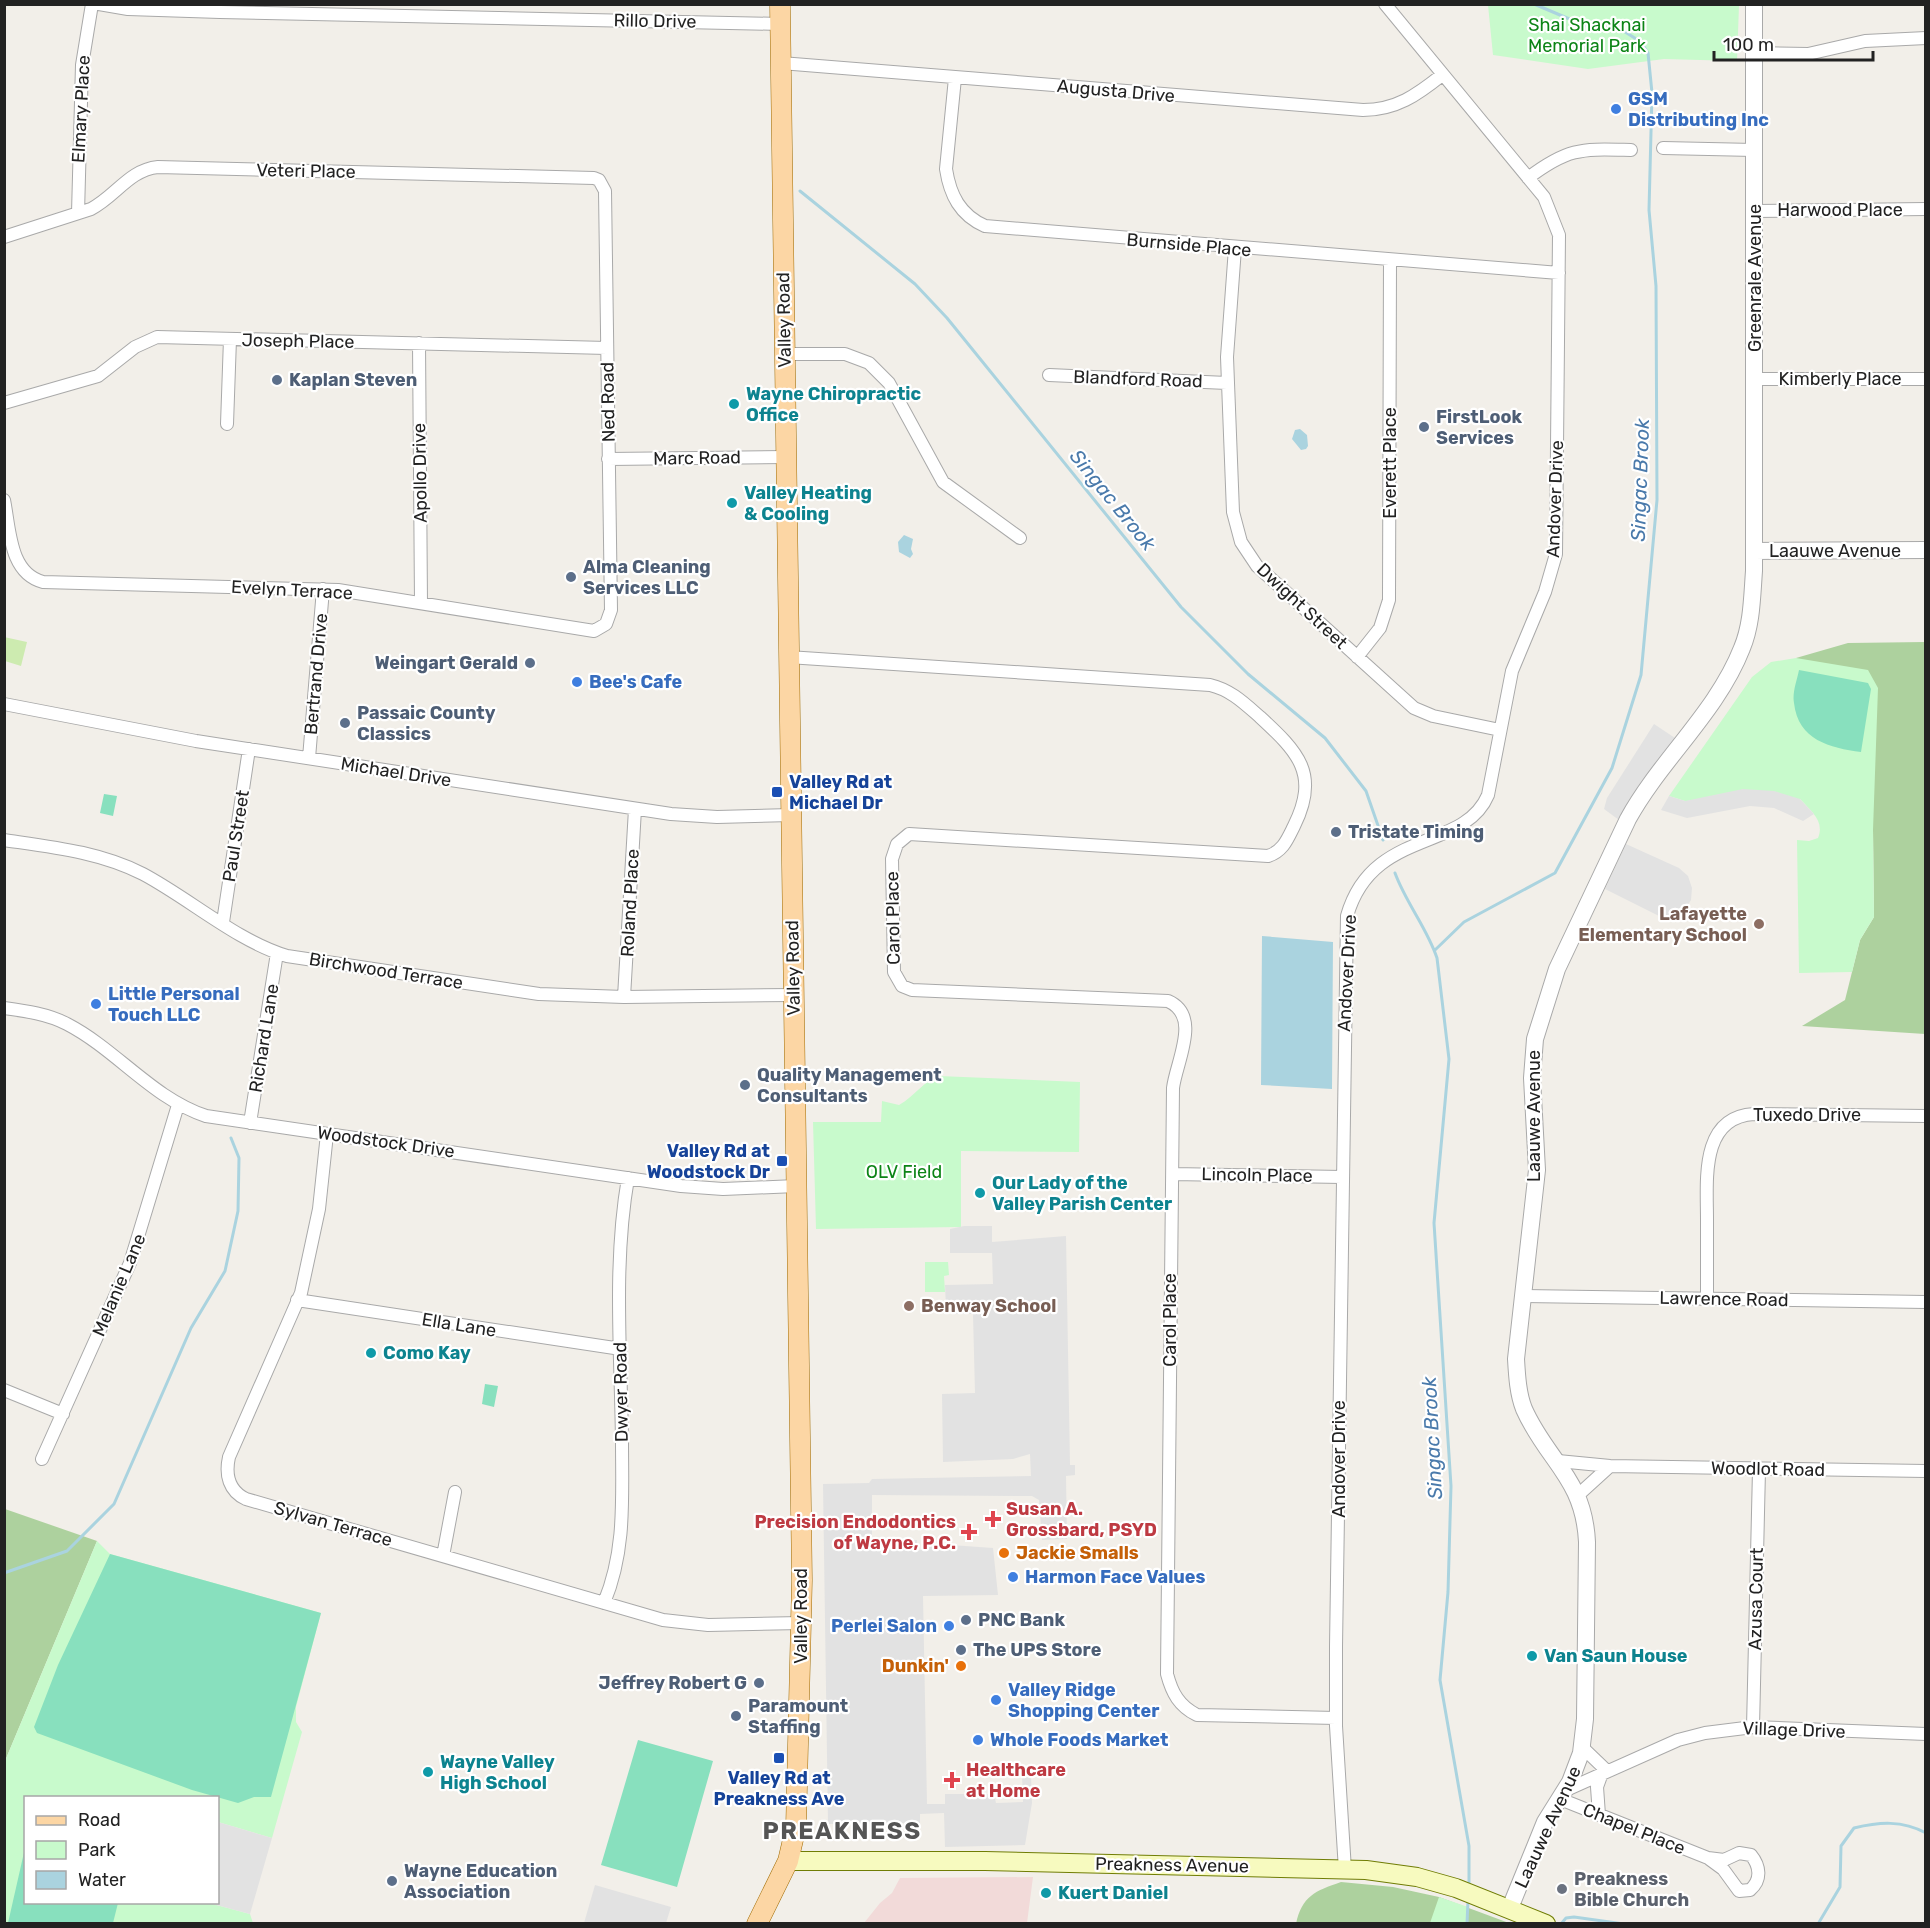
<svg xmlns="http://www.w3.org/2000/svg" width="1930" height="1928" font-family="Rubik,sans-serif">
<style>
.commercial{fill:#f2dad9}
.grass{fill:#cdebb0}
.forest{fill:#add19e}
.park{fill:#c8facc}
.pitch{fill:#88e0be}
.parking{fill:#e2e2e2}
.water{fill:#aad3df}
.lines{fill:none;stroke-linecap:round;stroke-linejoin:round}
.stream{stroke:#aad3df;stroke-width:3}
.minor-casing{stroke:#a9a9a9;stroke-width:14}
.tertiary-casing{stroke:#a9a9a9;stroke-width:18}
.secondary-casing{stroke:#707d05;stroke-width:20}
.primary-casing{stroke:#a06b00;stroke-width:21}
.minor{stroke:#fff;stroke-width:12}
.tertiary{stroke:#fff;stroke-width:16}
.secondary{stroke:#f7fabf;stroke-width:18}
.primary{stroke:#fcd6a4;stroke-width:20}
.shop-dot{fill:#3f7fe0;stroke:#fff;stroke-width:2}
.service-dot{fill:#5c6f8a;stroke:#fff;stroke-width:2}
.culture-dot{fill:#0f9aa8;stroke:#fff;stroke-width:2}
.transit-dot{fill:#1a4fb4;stroke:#fff;stroke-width:2}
.education-dot{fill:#8d6e63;stroke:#fff;stroke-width:2}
.health-dot{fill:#e0444e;stroke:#fff;stroke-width:2}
.food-dot{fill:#e8710a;stroke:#fff;stroke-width:2}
.worship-dot{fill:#6b7280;stroke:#fff;stroke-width:2}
.labels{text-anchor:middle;stroke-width:4.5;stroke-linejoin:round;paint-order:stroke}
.street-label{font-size:18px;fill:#222;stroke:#fff}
.park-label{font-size:18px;fill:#0c8416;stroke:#fff}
.shop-label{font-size:18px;font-weight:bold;fill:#366cbe;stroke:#fff;text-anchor:start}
.service-label{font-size:18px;font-weight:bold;fill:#4e5e75;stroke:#fff;text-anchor:start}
.culture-label{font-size:18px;font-weight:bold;fill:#0d838f;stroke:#fff;text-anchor:start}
.transit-label{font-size:18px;font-weight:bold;fill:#164399;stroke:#fff;text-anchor:start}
.education-label{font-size:18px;font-weight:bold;fill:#785e54;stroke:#fff;text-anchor:end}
.health-label{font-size:18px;font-weight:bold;fill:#be3a42;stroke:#fff;text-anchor:start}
.food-label{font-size:18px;font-weight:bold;fill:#c56008;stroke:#fff;text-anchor:start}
.worship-label{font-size:18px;font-weight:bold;fill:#5b616d;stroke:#fff;text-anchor:start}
.water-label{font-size:20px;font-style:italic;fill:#4a7aab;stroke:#fff}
.district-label{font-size:24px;font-weight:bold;letter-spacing:1.5px;fill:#555;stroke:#fff}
</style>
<rect width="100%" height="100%" fill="#f2efe9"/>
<path class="commercial" d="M1033,1877L1027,1923H864L880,1903L892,1893L900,1878Z"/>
<path class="grass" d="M4,637L27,642L21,666L5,661Z"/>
<path class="forest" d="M1925,642V1034L1802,1026L1845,1000L1860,940L1874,917L1873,830L1796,658L1848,643Z
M5,1509L97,1541L5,1761Z
M1341,1882L1393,1887L1439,1897L1509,1923L1296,1924C1302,1896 1315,1891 1341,1882Z"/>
<path class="park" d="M1488,5H1739L1737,61L1664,59L1588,69L1493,55Z
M1796,658L1868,670L1878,688L1873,830L1874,917L1860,940L1852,972L1799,973L1797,840L1809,841L1818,838C1825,821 1811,811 1800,799L1685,801L1669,796L1752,677L1771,662Z
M939,1076L1080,1082L1079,1152L961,1151V1227L816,1229L813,1122H881L882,1101L899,1105C915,1096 922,1082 939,1076Z
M925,1262H948L949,1275L944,1276L945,1292H925Z
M97,1541L110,1554L321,1613L296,1707V1722L302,1732L272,1838L218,1822V1798H26V1902L209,1903L250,1914L253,1923L5,1924V1761Z
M1439,1897L1468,1907L1467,1923H1430Z"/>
<path class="pitch" d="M1799,670L1868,683L1871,689L1861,752C1830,748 1798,740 1794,703C1792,693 1797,680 1799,670Z
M104,794L117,796L113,816L100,813Z
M485,1384L498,1386L494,1407L482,1404Z
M110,1554L321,1613L271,1797H254L238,1803L192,1790L37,1733L34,1727L58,1665Z
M638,1740L713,1761L677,1887L601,1865Z
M25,1848L26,1902L118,1903L113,1923H8Z"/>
<path class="parking" d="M1654,724L1675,738L1635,791L1619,820L1604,809L1607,798Z
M1743,789L1774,791L1800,799L1814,814L1803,821L1774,808L1750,806L1687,818L1661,810L1669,796L1685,801Z
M1626,844L1679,868L1688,876L1692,888L1691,900L1685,909L1675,915L1663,918L1605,889Z
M964,1226H992V1242L1066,1236L1070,1465H1075V1475L1066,1476L1067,1539L1042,1540L1039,1500L1032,1496L872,1495V1540H917V1551L937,1544L993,1548L998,1595L923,1596L927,1804H945V1794H994L996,1803L1023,1802L1022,1774H1031L1032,1803L1025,1845L945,1847L944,1813L920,1814V1823L828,1824L823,1484L869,1483L872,1479L1031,1476L1030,1454L1013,1459L943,1462L942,1394L975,1393L973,1314H954L953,1308H946L945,1285L993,1284L992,1253H950V1229Z
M218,1822L272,1838L250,1914L209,1903L218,1902Z
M595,1885L671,1907L666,1923H584Z"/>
<path class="water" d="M1300,429L1307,435L1308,446L1306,449L1301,450L1292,439L1295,430Z
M904,535L913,539L911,549L913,554L910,558L899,552L898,542Z
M1262,936L1333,942L1332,1089L1261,1085Z"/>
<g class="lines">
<path class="stream" d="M800,191L915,284L947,318L1181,607L1248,674L1325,738L1366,791L1383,840
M1395,873C1406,903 1427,928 1437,958L1449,1059L1434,1223L1451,1486L1448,1592L1440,1680L1469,1846V1888
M1435,950L1464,922L1555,873L1612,768L1641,675L1657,500L1656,286L1649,210L1652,93L1648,53L1641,42L1622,30L1586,26L1534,4
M4,1573L67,1551L114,1504L191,1328L225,1271L238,1211L239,1158L231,1138
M1467,1924L1468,1900
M1561,1924L1566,1918L1574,1917L1624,1924
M1818,1924L1840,1887L1841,1846L1854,1828C1879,1822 1902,1820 1926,1833"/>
<defs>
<path id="minor" d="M99,4L128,9L220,12L780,24
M1753,53L1808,54L1865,41L1926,38
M781,63L1363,110C1396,110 1417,95 1442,75
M955,78L946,169C950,195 960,215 985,226L1559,273
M1663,148L1754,150
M1528,178C1569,147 1582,149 1631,150
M1755,211L1926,209
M78,213L82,65L92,4
M4,237L91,209C116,196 129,170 158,167L594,178L599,180L605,191L611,610L606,624L594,631L338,590L43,582C9,573 10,529 4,500
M1235,248L1227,357L1233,512L1241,542L1257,566L1414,708L1433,716L1500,730
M419,343L421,603
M784,354H845L869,363L889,383L943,482L1020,538
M1049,375L1227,383
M1755,379H1926
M4,403L98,376L135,347L157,337L607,348
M227,424L230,339
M608,459L786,457
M788,657L1210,685C1231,690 1244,703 1260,717C1298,752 1320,774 1294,826C1287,840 1283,851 1268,856L909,834L897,844L892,859L894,972L902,986L912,990L1168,1001C1202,1016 1176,1062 1173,1088L1167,1674C1172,1693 1179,1706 1197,1715L1336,1718
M1357,657L1380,628L1389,600L1390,260
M4,704L196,741L671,814L717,817L791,815
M309,758L323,589
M4,840C52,847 100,852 143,874C190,899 237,941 287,956L539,994L624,997L793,995
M223,922L249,749
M624,997L635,809
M4,1008C26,1011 48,1014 67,1024C117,1050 152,1098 206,1116L681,1186L723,1189L796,1186
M250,1123L277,953
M327,1134L319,1209L301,1293L229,1457C225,1475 229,1491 246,1499L663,1620L708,1625L801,1623
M1173,1174L1342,1177
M1523,1296L1926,1302
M1707,1299C1707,1272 1707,1246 1707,1219C1707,1180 1700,1117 1754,1114L1926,1116
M297,1300L621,1349
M4,1390L63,1414
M42,1459L130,1263L178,1105
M1558,1461L1610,1466L1926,1471
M1577,1496L1610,1466
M443,1556L455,1492
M604,1603C626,1550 622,1498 622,1442C621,1354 613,1264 628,1178
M1753,1727L1759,1470
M1582,1747L1607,1771
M1566,1790L1678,1740L1705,1733L1753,1727L1926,1734
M1560,1799L1708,1858L1723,1869L1739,1891L1750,1890C1762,1880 1760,1866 1751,1855L1739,1853L1724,1860L1708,1858
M1599,1815L1597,1787L1602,1773
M1345,1870L1336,1726V1647L1347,916C1372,828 1464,852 1488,795L1512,671L1545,592L1556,554L1559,235L1544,197L1385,4"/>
<path id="tertiary" d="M1754,551L1926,550
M1510,1908L1545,1822L1570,1782L1581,1753L1585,1719L1587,1542C1584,1478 1547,1461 1524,1409C1518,1394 1517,1376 1516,1359L1537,1170L1532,1078L1535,1039L1557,969L1628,819C1661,759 1717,712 1742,648C1752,624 1752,597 1754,571V4"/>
<path id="secondary" d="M788,1861H985L1366,1870L1417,1877L1456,1888L1546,1924"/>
<path id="primary" d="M757,1924L788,1861L796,1827L802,1580L780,4"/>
</defs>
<use href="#minor" class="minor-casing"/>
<use href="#tertiary" class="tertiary-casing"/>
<use href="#secondary" class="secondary-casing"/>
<use href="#primary" class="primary-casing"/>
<use href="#minor" class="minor"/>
<use href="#tertiary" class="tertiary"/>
<use href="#secondary" class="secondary"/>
<use href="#primary" class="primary"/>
</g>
<g class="shop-dot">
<circle cx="1616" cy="109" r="6"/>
<circle cx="577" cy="682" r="6"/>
<circle cx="96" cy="1004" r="6"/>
<circle cx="1013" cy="1577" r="6"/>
<circle cx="949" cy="1626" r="6"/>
<circle cx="996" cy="1700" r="6"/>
<circle cx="978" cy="1740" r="6"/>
</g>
<g class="service-dot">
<circle cx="277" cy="380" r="6"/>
<circle cx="1424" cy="427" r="6"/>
<circle cx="571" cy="577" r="6"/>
<circle cx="530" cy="663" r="6"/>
<circle cx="345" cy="723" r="6"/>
<circle cx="1336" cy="832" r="6"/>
<circle cx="745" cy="1085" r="6"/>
<circle cx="966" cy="1620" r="6"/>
<circle cx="961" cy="1650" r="6"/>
<circle cx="759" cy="1683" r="6"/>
<circle cx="736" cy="1716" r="6"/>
<circle cx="392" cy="1881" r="6"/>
</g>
<g class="culture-dot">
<circle cx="734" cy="404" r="6"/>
<circle cx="732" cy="503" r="6"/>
<circle cx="980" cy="1193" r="6"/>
<circle cx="371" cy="1353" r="6"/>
<circle cx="1532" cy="1656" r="6"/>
<circle cx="428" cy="1772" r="6"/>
<circle cx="1046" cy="1893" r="6"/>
</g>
<g class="transit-dot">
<rect x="771" y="786" width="12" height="12" rx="3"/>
<rect x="776" y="1155" width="12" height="12" rx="3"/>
<rect x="773" y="1752" width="12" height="12" rx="3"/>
</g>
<g class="education-dot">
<circle cx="1759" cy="924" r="6"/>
<circle cx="909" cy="1306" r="6"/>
</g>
<g class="health-dot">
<path d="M990 1510h6v6h6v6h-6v6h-6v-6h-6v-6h6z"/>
<path d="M966 1523h6v6h6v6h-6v6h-6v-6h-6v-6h6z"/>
<path d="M949 1771h6v6h6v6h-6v6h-6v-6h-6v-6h6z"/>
</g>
<g class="food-dot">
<circle cx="1004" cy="1553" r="6"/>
<circle cx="961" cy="1666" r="6"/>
</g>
<circle class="worship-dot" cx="1562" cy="1889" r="6"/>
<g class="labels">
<g class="street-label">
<text transform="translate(655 21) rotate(1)" y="6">Rillo Drive</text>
<text transform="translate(1116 91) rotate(5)" y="6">Augusta Drive</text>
<text transform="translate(81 109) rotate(-87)" y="6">Elmary Place</text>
<text transform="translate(306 171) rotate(1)" y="6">Veteri Place</text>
<text x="1840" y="216">Harwood Place</text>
<text transform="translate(1189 245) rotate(5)" y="6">Burnside Place</text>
<text transform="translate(1755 278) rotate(-90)" y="6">Greenrale Avenue</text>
<text transform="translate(784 320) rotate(-91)" y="6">Valley Road</text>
<text transform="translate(298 341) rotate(1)" y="6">Joseph Place</text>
<text transform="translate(1138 379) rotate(2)" y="6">Blandford Road</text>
<text x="1840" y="385">Kimberly Place</text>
<text transform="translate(608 402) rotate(-91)" y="6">Ned Road</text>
<text transform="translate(697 458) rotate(-1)" y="6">Marc Road</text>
<text transform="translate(1390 463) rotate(-90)" y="6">Everett Place</text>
<text transform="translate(420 473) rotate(-91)" y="6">Apollo Drive</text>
<text transform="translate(1555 499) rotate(-88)" y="6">Andover Drive</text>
<text x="1835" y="557">Laauwe Avenue</text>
<text transform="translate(292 590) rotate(3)" y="6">Evelyn Terrace</text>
<text transform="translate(1302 606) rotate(43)" y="6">Dwight Street</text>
<text transform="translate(316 674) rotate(-85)" y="6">Bertrand Drive</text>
<text transform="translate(396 772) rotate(9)" y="6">Michael Drive</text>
<text transform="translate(236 836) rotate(-81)" y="6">Paul Street</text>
<text transform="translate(630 903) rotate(-87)" y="6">Roland Place</text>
<text transform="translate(893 918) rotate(-91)" y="6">Carol Place</text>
<text transform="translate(793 968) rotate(-91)" y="6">Valley Road</text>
<text transform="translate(386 971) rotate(9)" y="6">Birchwood Terrace</text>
<text transform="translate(1347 973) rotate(-87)" y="6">Andover Drive</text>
<text transform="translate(264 1038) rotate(-81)" y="6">Richard Lane</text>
<text x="1807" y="1121">Tuxedo Drive</text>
<text transform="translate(1534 1116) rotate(-90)" y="6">Laauwe Avenue</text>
<text transform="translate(386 1142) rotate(8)" y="6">Woodstock Drive</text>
<text transform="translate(1257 1175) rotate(1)" y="6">Lincoln Place</text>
<text transform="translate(119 1285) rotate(-67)" y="6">Melanie Lane</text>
<text transform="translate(1724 1299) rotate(1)" y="6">Lawrence Road</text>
<text transform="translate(1170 1320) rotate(-90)" y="6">Carol Place</text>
<text transform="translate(459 1325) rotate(9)" y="6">Ella Lane</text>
<text transform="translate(621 1392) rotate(-91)" y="6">Dwyer Road</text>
<text transform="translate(1339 1459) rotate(-90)" y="6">Andover Drive</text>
<text transform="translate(1768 1469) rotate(1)" y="6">Woodlot Road</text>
<text transform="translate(333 1524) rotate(16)" y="6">Sylvan Terrace</text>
<text transform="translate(1756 1599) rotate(-89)" y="6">Azusa Court</text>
<text transform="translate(801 1616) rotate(-90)" y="6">Valley Road</text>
<text transform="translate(1794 1730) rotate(2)" y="6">Village Drive</text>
<text transform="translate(1548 1827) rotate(-65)" y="6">Laauwe Avenue</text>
<text transform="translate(1634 1829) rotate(22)" y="6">Chapel Place</text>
<text transform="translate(1172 1865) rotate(1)" y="6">Preakness Avenue</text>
</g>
<g class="park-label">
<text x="1587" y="31">Shai Shacknai<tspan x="1587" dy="21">Memorial Park</tspan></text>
<text x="904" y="1178">OLV Field</text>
</g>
<g class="shop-label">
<text x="1628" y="105">GSM<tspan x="1628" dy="21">Distributing Inc</tspan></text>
<text x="589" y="688">Bee's Cafe</text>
<text x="108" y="1000">Little Personal<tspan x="108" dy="21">Touch LLC</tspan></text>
<text x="1025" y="1583">Harmon Face Values</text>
<text x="937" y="1632" text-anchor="end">Perlei Salon</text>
<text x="1008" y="1696">Valley Ridge<tspan x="1008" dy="21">Shopping Center</tspan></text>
<text x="990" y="1746">Whole Foods Market</text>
</g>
<g class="service-label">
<text x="289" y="386">Kaplan Steven</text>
<text x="1436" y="423">FirstLook<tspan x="1436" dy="21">Services</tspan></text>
<text x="583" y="573">Alma Cleaning<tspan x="583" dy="21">Services LLC</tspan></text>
<text x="518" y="669" text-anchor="end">Weingart Gerald</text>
<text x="357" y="719">Passaic County<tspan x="357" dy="21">Classics</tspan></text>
<text x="1348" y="838">Tristate Timing</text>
<text x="757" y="1081">Quality Management<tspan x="757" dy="21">Consultants</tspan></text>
<text x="978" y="1626">PNC Bank</text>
<text x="973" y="1656">The UPS Store</text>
<text x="747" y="1689" text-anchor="end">Jeffrey Robert G</text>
<text x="748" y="1712">Paramount<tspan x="748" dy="21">Staffing</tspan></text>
<text x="404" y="1877">Wayne Education<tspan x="404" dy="21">Association</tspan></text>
</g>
<g class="culture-label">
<text x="746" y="400">Wayne Chiropractic<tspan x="746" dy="21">Office</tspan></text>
<text x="744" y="499">Valley Heating<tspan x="744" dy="21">&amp; Cooling</tspan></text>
<text x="992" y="1189">Our Lady of the<tspan x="992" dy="21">Valley Parish Center</tspan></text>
<text x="383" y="1359">Como Kay</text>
<text x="1544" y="1662">Van Saun House</text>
<text x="440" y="1768">Wayne Valley<tspan x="440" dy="21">High School</tspan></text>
<text x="1058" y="1899">Kuert Daniel</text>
</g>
<g class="transit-label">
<text x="789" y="788">Valley Rd at<tspan x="789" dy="21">Michael Dr</tspan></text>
<text x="770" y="1157" text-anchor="end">Valley Rd at<tspan x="770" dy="21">Woodstock Dr</tspan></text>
<text x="779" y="1784" text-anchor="middle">Valley Rd at<tspan x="779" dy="21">Preakness Ave</tspan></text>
</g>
<g class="education-label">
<text x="1747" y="920">Lafayette<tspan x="1747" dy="21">Elementary School</tspan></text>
<text x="921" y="1312" text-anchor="start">Benway School</text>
</g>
<g class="health-label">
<text x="1006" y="1515">Susan A.<tspan x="1006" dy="21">Grossbard, PSYD</tspan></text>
<text x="956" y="1528" text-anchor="end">Precision Endodontics<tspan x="956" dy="21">of Wayne, P.C.</tspan></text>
<text x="966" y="1776">Healthcare<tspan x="966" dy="21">at Home</tspan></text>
</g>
<g class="food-label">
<text x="1016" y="1559">Jackie Smalls</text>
<text x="949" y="1672" text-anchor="end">Dunkin'</text>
</g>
<g class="worship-label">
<text x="1574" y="1885">Preakness<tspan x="1574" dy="21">Bible Church</tspan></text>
</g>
<g class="water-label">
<text transform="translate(1640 480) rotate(-88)" y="7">Singac Brook</text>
<text transform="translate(1113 500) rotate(51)" y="7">Singac Brook</text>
<text transform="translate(1432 1438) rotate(-93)" y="7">Singac Brook</text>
</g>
<g class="district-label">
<text x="842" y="1839">PREAKNESS</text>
</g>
</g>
<rect width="1930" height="1928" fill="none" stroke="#222222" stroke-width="12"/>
<rect x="24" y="1796" width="195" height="108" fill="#ffffff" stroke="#a7a7a7" stroke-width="1.5"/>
<rect x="36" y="1816" width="30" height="9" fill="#fcd6a4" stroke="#a7a7a7" stroke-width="1.5"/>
<text x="78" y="1826" font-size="18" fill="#222222">Road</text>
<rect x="36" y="1841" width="30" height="18" fill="#c8facc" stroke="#a7a7a7" stroke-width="1.5"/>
<text x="78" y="1856" font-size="18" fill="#222222">Park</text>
<rect x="36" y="1871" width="30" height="18" fill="#aad3df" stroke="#a7a7a7" stroke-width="1.5"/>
<text x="78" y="1886" font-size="18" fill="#222222">Water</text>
<path d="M1714 51v9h159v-9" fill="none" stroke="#222222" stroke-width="3"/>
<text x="1723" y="51" font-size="18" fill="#222222" stroke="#ffffff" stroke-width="4.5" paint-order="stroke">100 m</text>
</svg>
